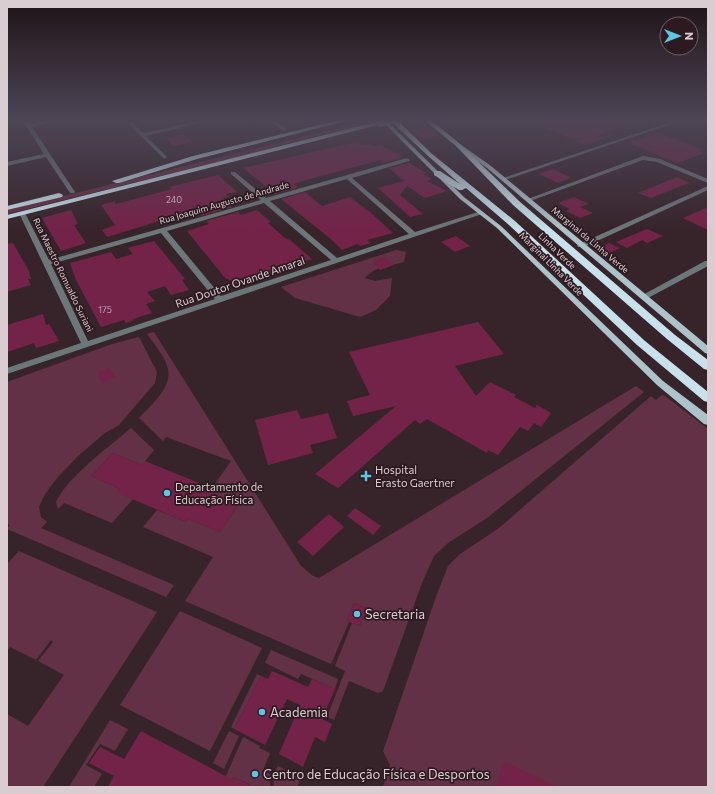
<svg xmlns="http://www.w3.org/2000/svg" width="715" height="794" font-family="Commissioner,sans-serif">
<style>
.green{fill:#633145}
.building{fill:#742348}
.lines{fill:none;stroke-linecap:round;stroke-linejoin:round}
.minor{fill:#6c777a;fill-rule:evenodd}
.major{fill:#adc3ca;fill-rule:evenodd}
.highway{fill:#c7e2ea;fill-rule:evenodd}
.highway-bridge{stroke:#c7e2ea;stroke-width:7}
.poi-dot{fill:#5ac8e5;stroke:#2d1a21;stroke-width:1.5}
.labels{text-anchor:middle;stroke-width:3.5;stroke-linejoin:round;paint-order:stroke}
.number-label{font-size:9px;fill:#c0a2b0}
.far-street-label{font-size:9px;fill:#dacdd2;stroke:#2d1a21}
.street-label{font-size:11px;fill:#dacdd2;stroke:#2d1a21}
.poi-label{font-size:11px;fill:#dacdd2;stroke:#2d1a21;text-anchor:start}
.near-poi-label{font-size:13px;fill:#dacdd2;stroke:#2d1a21;text-anchor:start}
</style>
<rect width="100%" height="100%" fill="#37242b"/>
<path class="green" d="M374,119L378,122L7,214V210Z
M396,250L406,252L404,262C390,266 375,266 365,278L375,281L392,278L390,296L376,310L360,317L295,298L281,287Z
M154,332L301,566L313,576L319,578L636,386L644,392L487,518L448,543L434,556L422,583L383,691L378,693L349,681L334,720L327,717L345,671L335,666L352,623L360,626L367,608L354,603L346,621L349,622L331,664L185,601L213,557L143,527L157,510L186,522L188,519L220,532L239,504L214,494L217,490L212,488L231,461L166,437L163,441L139,418C151,405 172,388 168,369C165,356 154,344 147,334Z
M139,337L157,372L155,383L119,425L105,433L78,456L57,478L45,494L39,507L41,517L47,522L41,528L174,585L166,597L7,529L10,525L7,523V382L112,344Z
M662,395L665,396L708,429V787H383L390,765L383,751L437,594L448,566L460,554L499,528L651,396L656,400Z
M131,428L154,450L142,465L113,453L91,476L120,489L117,492L133,499L112,523L64,503L58,509L56,502C69,475 108,448 131,428Z
M19,551L157,612L43,787H7V714L28,726L64,675L38,661L53,642L51,640L36,660L10,647L7,651V564Z
M180,611L262,648L210,751L120,705Z
M271,650L338,679L335,689L301,674L298,679L265,663Z
M257,674L261,676L234,729L231,727Z
M110,720L128,729L115,751L100,744L86,765L102,774L94,787H69Z
M229,731L239,736L224,769L213,763Z
M243,737L260,746L259,748L270,753L263,770L270,774V787H251V785L234,777L229,787H221Z
M278,766L301,778L297,787H274L273,775Z"/>
<path class="building" d="M524,119H639V121L598,135L607,138L586,145Z
M428,127L439,136L420,139L411,130Z
M660,133L701,149L699,150H701L699,151L704,153L678,163L628,143Z
M184,135L192,142L174,146L166,139Z
M357,142L362,145L369,144L374,146L381,145L402,156L399,157L401,158L383,163L380,160L310,179L294,184L298,187L275,194L243,168Z
M409,163L427,173L423,174L432,179L427,181L447,191L425,198L407,186L400,195L423,214L410,217L378,188L404,181L389,168Z
M553,169L571,178L558,183L539,174Z
M218,175L237,192L226,194L228,197L223,198L232,207L201,216L195,210L107,237L102,230L115,225L101,205L115,201L116,204L172,189L169,187Z
M677,177L689,183L651,198L638,193Z
M305,192L322,206L350,197L371,213L393,233L367,240L371,243L360,246L357,244L342,250L332,240L281,199Z
M574,197L589,204L580,207L593,213L580,218L566,211L570,209L558,203Z
M708,207V230L683,218Z
M71,210L78,224L74,225L86,243L61,251L42,218Z
M257,210L271,222L268,223L285,238L290,240L312,259L302,262L305,265L279,273L277,271L234,284L230,280L225,278L187,231L209,224L206,221L238,212L241,215Z
M647,229L663,236L647,243L642,240L627,248L616,242Z
M456,236L470,246L455,252L441,242Z
M154,241L185,279L182,280L189,290L171,295L165,286L147,292L155,301L146,304L152,313L133,319L134,320L126,323L124,320L101,327L76,280L70,263L111,252L116,259L133,254L128,248Z
M13,243L29,271L31,279H28L31,285L7,292V244Z
M609,243L620,248L603,256L595,251Z
M385,257L394,265L380,270L372,261Z
M43,314L46,325L49,324L59,341L36,348L34,343L7,352V325Z
M478,322L504,354L455,366L476,396L490,382L516,395L514,397L535,408L537,405L551,413L541,427L534,423L528,431L520,427L498,455L488,450L487,453L427,419L420,424L415,420L338,488L315,474L396,406L353,416L347,401L370,395L349,352Z
M110,368L115,377L102,383L97,373Z
M297,410L301,419L328,413L337,438L310,445L313,453L268,465L255,420Z
M113,453L142,465L145,461L209,487L217,490L214,494L239,504L220,532L188,519L186,522L116,492L120,489L91,476Z
M355,508L381,526L373,535L347,516Z
M329,514L344,527L313,556L297,542Z
M354,603L367,608L360,626L346,621Z
M272,671L308,687L312,679L335,689L322,719L332,724L325,742L315,737L303,767L279,754L300,705L287,699L265,745L234,729L261,676L268,679Z
M141,731L233,780L234,777L254,787H108L114,776L89,763L100,747L124,759Z
M503,761L558,787H497Z"/>
<g class="lines">
<path class="minor" d="M22,119H27L30,124L56,119H66L32,127L75,192L74,193H70L46,157L7,166V162L44,154Z
M124,119H129L143,133L207,119H216L146,136L167,157L164,159Z
M267,119H273L288,130L283,131Z
M680,119H687L505,180L500,179Z
M701,119L708,120V125Z
M643,156L660,159L708,179V183L657,162L643,160L530,201L525,200Z
M407,158L410,160L409,161L352,178L415,232L478,212H482V214L7,374V368L81,343L19,213L20,212L25,213L49,260L261,200L231,174V172H235L266,198ZM347,179L409,234L337,258L270,201ZM264,203L331,260L221,296L167,231ZM161,233L215,299L88,341L51,264Z
M708,186V190L584,247H578L577,245Z
M705,261H708V266L646,299H643L639,297Z"/>
<path class="major" d="M380,119H385L464,197L501,226L663,381L708,415V425L704,424L657,385L497,228L460,199Z
M456,144H460L491,166L708,346V354L705,353L487,168L456,146Z"/>
<path class="highway" d="M343,119H354L197,159L119,183H116L112,181L193,156Z
M389,119H396L431,153L515,221L645,341L708,392V402L704,401L637,345L509,225L466,188L462,190H459L434,175V171H440L460,184L427,155Z
M423,119H430L460,144L519,201L675,335L708,360V370L704,369L667,339L513,205L456,146Z
M380,121L383,123L382,124L7,219V215Z
M59,193L63,195L62,197L7,210V206Z"/>
<path class="highway-bridge" d="M380,123L397,119"/>
</g>
<linearGradient id="sky" x2="0" y2="1"><stop stop-color="#1e1418"/><stop offset="0.52" stop-color="#4d4555"/><stop offset="1" stop-color="#4d4555" stop-opacity="0"/></linearGradient>
<rect width="715" height="230" fill="url(#sky)"/>
<g class="poi-dot">
<path d="M364 470h4v4h4v4h-4v4h-4v-4h-4v-4h4z"/>
<circle cx="167" cy="493" r="4"/>
<circle cx="357" cy="614" r="4"/>
<circle cx="262" cy="712" r="4"/>
<circle cx="255" cy="774" r="4"/>
</g>
<g class="labels">
<g class="number-label">
<text x="174" y="203">240</text>
<text x="105" y="313">175</text>
</g>
<g class="far-street-label">
<text transform="translate(224 203) rotate(-16)" y="3">Rua Joaquim Augusto de Andrade</text>
<text transform="translate(590 240) rotate(40)" y="3">Marginal da Linha Verde</text>
<text transform="translate(557 251) rotate(44)" y="3">Linha Verde</text>
<text transform="translate(551 264) rotate(45)" y="3">Marginal Linha Verde</text>
<text transform="translate(63 275) rotate(64)" y="3">Rua Maestro Romualdo Suriani</text>
</g>
<g class="street-label">
<text transform="translate(240 282) rotate(-19)" y="4">Rua Doutor Ovande Amaral</text>
</g>
<g class="poi-label">
<text x="375" y="474">Hospital<tspan x="375" dy="13">Erasto Gaertner</tspan></text>
<text x="175" y="491">Departamento de<tspan x="175" dy="13">Educação Física</tspan></text>
</g>
<g class="near-poi-label">
<text x="365" y="619">Secretaria</text>
<text x="270" y="717">Academia</text>
<text x="263" y="779">Centro de Educação Física e Desportos</text>
</g>
</g>
<rect width="715" height="794" fill="none" stroke="#dacdd2" stroke-width="16"/>
<g transform="translate(679 36) rotate(90)"><circle r="19" fill="#2d1a21" stroke="#726268"/>
<path d="M0-3L7 15L0 10L-7 15Z" fill="#5ac8e5"/>
<text y="-6" font-size="11" font-weight="bold" text-anchor="middle" fill="#dacdd2">N</text>
</g>
</svg>
